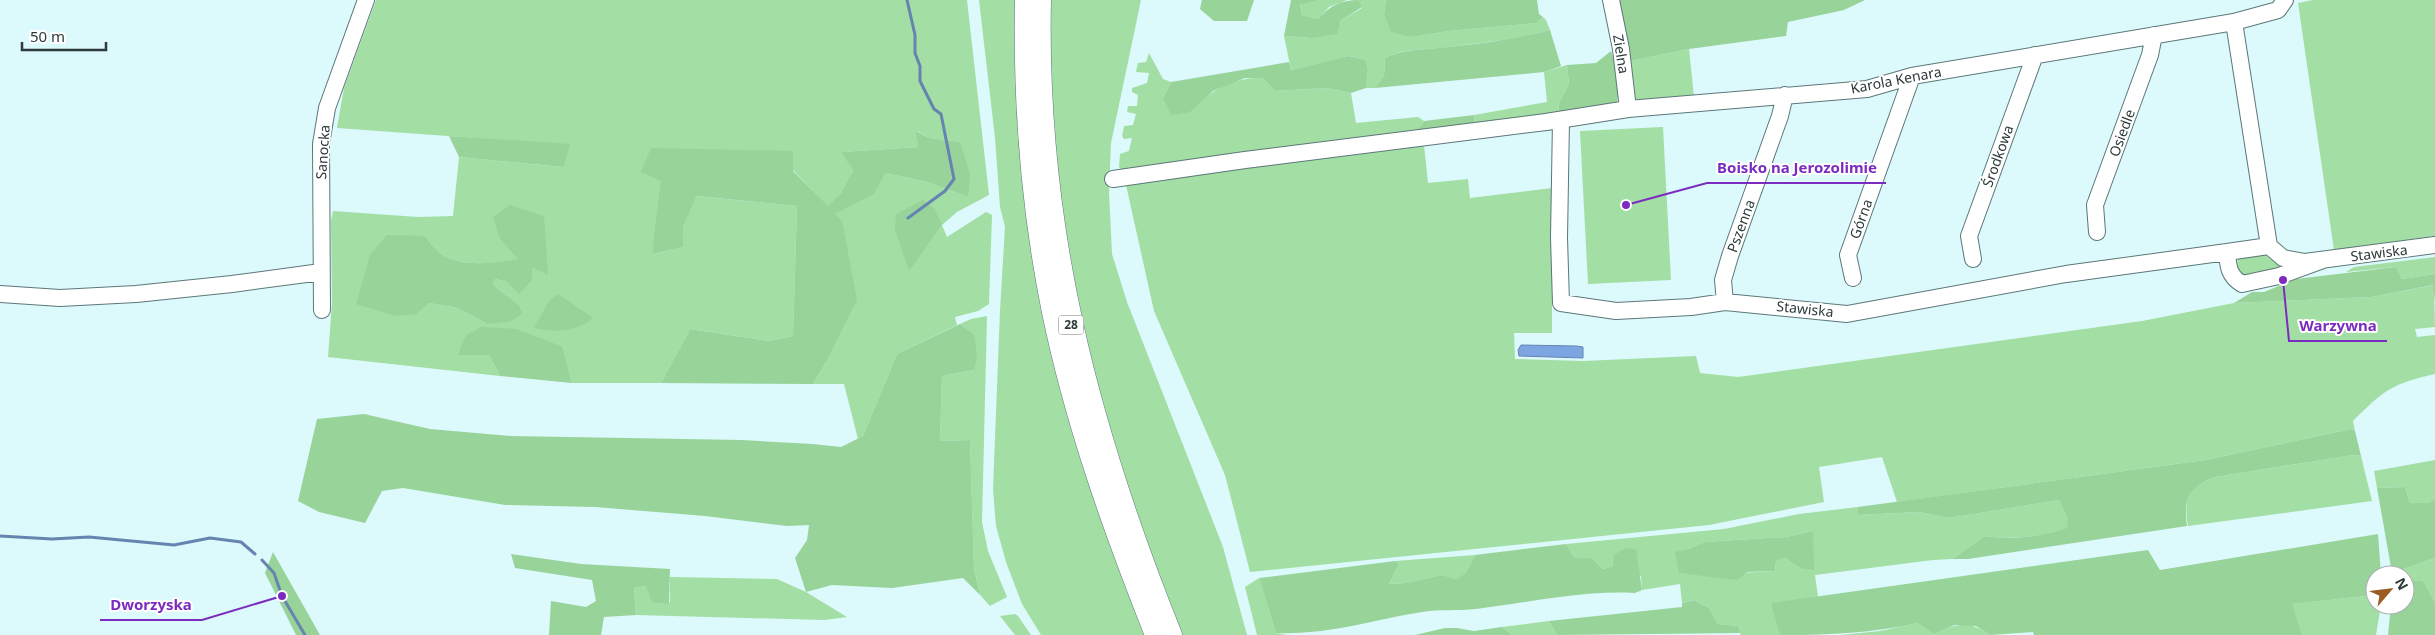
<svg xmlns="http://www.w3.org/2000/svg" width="2435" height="635" font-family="'Noto Sans',sans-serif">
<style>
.green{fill:#a3dea4;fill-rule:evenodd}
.forest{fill:#98d39a}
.water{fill:#7da5e2;stroke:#6585b0}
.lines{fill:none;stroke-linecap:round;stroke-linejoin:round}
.stream{stroke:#6585b0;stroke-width:3}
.minor-casing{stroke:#5c7779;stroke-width:18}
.major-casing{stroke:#5c7779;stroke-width:21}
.minor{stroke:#fff;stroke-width:16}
.major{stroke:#fff;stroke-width:20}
.labels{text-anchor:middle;stroke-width:4;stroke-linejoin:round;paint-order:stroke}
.shield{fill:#fff;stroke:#6c7475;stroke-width:1}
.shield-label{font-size:12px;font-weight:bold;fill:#2d393a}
.street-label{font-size:14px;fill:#2d393a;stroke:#fff}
.leader{fill:none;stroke:#7b2cbf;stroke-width:2}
.callout-dot{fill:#7b2cbf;stroke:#fff;stroke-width:2}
.callout-label{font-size:15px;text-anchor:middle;font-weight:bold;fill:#7b2cbf;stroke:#fff;stroke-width:4;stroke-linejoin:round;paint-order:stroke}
</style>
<rect width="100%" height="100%" fill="#dcf9fb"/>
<path class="green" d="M376,0H967L989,195L957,212L942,225L947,237L986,212L992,215L989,304L978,311L955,317L957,325L897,354L863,436L858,439L844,384H813L826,362L835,214L885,173L927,182L968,197L960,142L930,138L917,131L918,147L842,152L853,170L841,193L828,207L793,170V151L662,181L654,233V254L682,247L683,228L695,196L797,206L793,336L769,341L690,329L661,383H572L563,347L465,336L457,355H489L500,376L328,357L332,303L331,221L333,211L418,217L453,216L459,157L562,167L571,145L337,128L344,88ZM942,225L909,270L895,232ZM425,236C430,242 437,252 444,256C466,267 495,263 519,259L500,239L547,274L532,268L507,282L495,279L493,285L519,305L523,313L487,324L458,308L429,303L356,304L364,279Z
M979,0H1018L1146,635H1041L1022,604L1006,562L996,526L993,489L1000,311L1005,227L1000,207L995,138Z
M1049,0H1141L1111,143L1109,193L1112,254L1127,302L1223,547L1247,635H1179L1104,420L1060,218L1049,95Z
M1321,0H1347L1329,7L1318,19L1302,15L1300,3Z
M1359,0H1386L1384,13L1412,37L1449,31L1537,23L1543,17L1546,20L1550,30C1515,40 1478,43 1442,48C1422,50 1404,48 1385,58L1384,76L1375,88H1366L1368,70L1366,60L1350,56L1291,70L1284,36L1311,38L1362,8Z
M2313,0H2435V236L2334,250L2298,3Z
M1689,49L1694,97L1639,101L1632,95L1630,61Z
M1149,53L1163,79L1171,82L1163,98L1203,99C1220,85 1241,77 1262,78L1275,91L1326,88L1351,93L1356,123L1418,117L1424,121L1415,133L1139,169H1121L1119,167L1120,154L1129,151L1132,138L1124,139L1122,136L1124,126L1133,125L1136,114L1127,112L1128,106H1137L1138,95L1132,92V88L1147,83L1149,73L1136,72L1138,63L1146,62Z
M1567,65L1569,84L1559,103L1558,114L1475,127L1474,115L1547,102L1544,72Z
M1663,127L1671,280L1588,284L1580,131Z
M1424,145L1428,183L1468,179L1470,198L1552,188V333H1514L1515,359L1583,361L1696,356L1700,373L1738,377L2142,321L2234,303L2372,297L2434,285L2435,327L2415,329L2417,337L2435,335V374C2392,384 2385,389 2353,421L2355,431L2351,429L2205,460L1897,502L1882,457L1819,467L1824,502L1709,525L1250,572L1225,475L1154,311L1126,185L1329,155Z
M2247,255H2265L2281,267L2248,279L2239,274L2236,267L2238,259Z
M2435,257V274L2402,279L2396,267L2346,272L2354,267Z
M987,316L982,522L988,551L1007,597L990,606L980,595L974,568L970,440L940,441L942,376L974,370V334L960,324L971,319Z
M2353,455L2361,456L2372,501L2188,526C2183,499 2189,487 2215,477Z
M2435,460V499L2428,503H2410L2405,487L2377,488L2374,471Z
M2059,500L2068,520V528C2041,537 2013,540 1985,536L1952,559L1933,560L1815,575L1818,597L1803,600L1780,634L1784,635H1740L1741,633L1738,626L1718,624L1709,608L1694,600L1682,603L1680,584L1642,590L1641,576L1613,566L1603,569L1592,558L1574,557L1566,544L1724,529L1799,514L1858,507L1859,515L1919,512L1949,518ZM1813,531L1800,568L1785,558L1776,561L1775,571L1704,575L1680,573L1689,549L1704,542L1786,537Z
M1475,555L1466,572L1457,581L1442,575L1406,583L1389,584L1399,564L1395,561Z
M2435,558V602L2423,581H2405V575H2393L2392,573Z
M670,577L777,579L806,592L847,617L824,620L636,615L634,588L646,586L670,603Z
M1259,578L1276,633L1286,635H1257L1245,587Z
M2375,595V605H2381L2376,635H2302L2291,604Z
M1015,614L1018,616L1031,635H1015L1000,616Z
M1549,621L1557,635H1512L1502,627Z
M1918,623L1933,634C1957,624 1967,619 1990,635H1841L1880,631Z"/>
<path class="forest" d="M1202,0H1254L1247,21H1214L1200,9Z
M1291,0H1321L1300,4L1302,15L1318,19C1330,6 1340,0 1359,0L1362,7L1340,21L1337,34L1311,38L1284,36Z
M1386,0H1537L1539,14L1543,17L1537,23L1449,31L1412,37L1391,32L1384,13Z
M1619,0H1865L1844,10L1788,22L1786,36L1689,49L1630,61Z
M1550,30L1561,66L1544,72L1375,88L1384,76L1385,58C1403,49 1419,50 1438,48C1474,45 1516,39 1550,30Z
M1611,51C1617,68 1620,85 1617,103L1558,114L1559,103L1569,84L1567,65L1596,63Z
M1349,56L1366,60L1368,70L1366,88L1351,93L1326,88L1275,91L1262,78H1245L1213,91L1190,112L1171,115L1163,98L1171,82L1289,62L1291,70Z
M1474,115L1475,127L1415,133L1424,121Z
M916,131L930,138L960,142L970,174L968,197L927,182L885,173L874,194L835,214L842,221L857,300L826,362L813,384L661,383L690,329L769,341L793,336L797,206L696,196L683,228V247L653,254L654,233L661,181L641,172L651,148L793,151V171L828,206L841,193L853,170L841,152L918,147Z
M449,136L571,144L563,167L459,157Z
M923,200L935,209L942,225L909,271L895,232L896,214Z
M510,205L544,216L548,275L532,268V280L519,294L507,282L495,279L493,285L519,305L523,313L511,321L487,324L458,308L429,303L416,314L396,316L356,304L370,255L387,235L425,236C430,242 437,252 444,256C466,267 495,263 518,259L500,239L493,217Z
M2396,267L2402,279L2435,274V301L2433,285L2372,297L2234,303L2252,292H2264L2296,279Z
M558,294L593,318C576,332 555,333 534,328L549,301Z
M960,324L974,334L977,356L974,370L942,376L940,441L970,440L974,568L980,595L963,578L892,588L832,585L806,592L795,558L807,540L809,525L787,526L705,516L595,507L505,505L403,488L382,491L365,523L319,512L298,501L317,419L364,414L430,429L510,436L742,440L812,444L841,447L863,436L897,354Z
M481,327L517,329L563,347L572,383L500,376L489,355H457L465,336Z
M2351,429L2355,431L2361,456L2353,455L2215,477C2189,487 2183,499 2187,526L1968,559H1952L1985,536C2013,540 2041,537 2067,528L2068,520L2059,500L1949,518L1919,512L1858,515V507L2205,460Z
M2405,487L2410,503H2428L2435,499V558L2392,573L2377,488Z
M1813,531L1814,570L1800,568L1785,558L1776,561L1775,571L1747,572L1737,580L1679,573L1675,552L1689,549L1704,542L1786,537Z
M2378,534L2381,575H2375V595L2292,604L2302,635H2034L2033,632L1990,635L1976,626L1955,625L1933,634L1918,623C1872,633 1831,635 1784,635H1780L1771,603L2148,550L2160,570Z
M1566,544L1574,557L1592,558L1603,569L1613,566L1614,555L1626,548L1636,549L1642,590L1635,593C1583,590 1527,603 1476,609C1458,611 1440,609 1422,612C1371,620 1330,635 1276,633L1259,578L1395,561L1399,564L1389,584L1406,583L1442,575L1457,580L1466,572L1475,555Z
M273,552L320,635H296L265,573Z
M511,554L581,564L670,569L669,604L652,602L646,586L634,588L636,615L604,617L601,635H549L551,601L586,607L596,601L592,580L515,568Z
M2405,581H2423L2435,602V635H2388L2391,605H2405Z
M1694,600L1709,608L1718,624L1738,626L1741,633L1557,635L1549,621L1682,607V603Z
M1502,627L1512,635H1415L1445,628H1457L1474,631Z"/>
<path class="water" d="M1521,345L1576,346L1583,347V358L1519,356L1518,350Z"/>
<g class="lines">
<path class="stream" d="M907,0L915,35V53L920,66V81L934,109L941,114L954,179L945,191L908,218
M0,536L52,539L89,537L174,545L210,538L241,542L255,554
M262,560L274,573L282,596L305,635"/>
<defs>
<path id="minor" d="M1611,0L1621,49L1628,109
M2234,22L2269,246
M1561,120L1559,238L1561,303L1616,311L1691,307L1725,302L1847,314L2066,274L2227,252
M1113,179L1245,160L1546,122L1628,109L1867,89L1912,76L2234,22L2278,10L2285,0
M2097,232L2095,205L2150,55L2154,35
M1973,259L1969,236L2035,55
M2323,260L2279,276L2242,284C2229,276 2228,267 2227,252L2269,246L2283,258L2305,262L2435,245
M1853,278L1848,255L1912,76
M0,294L60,298L136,294L232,284L321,272
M1725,302L1723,280L1730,256L1780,116L1785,95
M322,310L321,144L327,108L366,0"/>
<path id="major" d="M1025,0C1023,104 1031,209 1052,312C1075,423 1113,529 1155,635
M1041,0C1036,227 1088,426 1172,635"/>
</defs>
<use href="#minor" class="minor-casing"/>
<use href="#major" class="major-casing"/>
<use href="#minor" class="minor"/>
<use href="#major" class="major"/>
</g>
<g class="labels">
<rect class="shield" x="1058.5" y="315.5" width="25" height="19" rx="4"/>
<g class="shield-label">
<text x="1071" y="329">28</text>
</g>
<g class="street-label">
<text transform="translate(1621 54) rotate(81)" y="5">Zielna</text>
<text transform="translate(1896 80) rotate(-11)" y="5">Karola Kenara</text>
<text transform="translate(2122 133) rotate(-70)" y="5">Osiedle</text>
<text transform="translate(323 152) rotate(-86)" y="5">Sanocka</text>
<text transform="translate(1998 156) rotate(-70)" y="5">Środkowa</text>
<text transform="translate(1861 219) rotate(-70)" y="5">Górna</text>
<text transform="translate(1741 226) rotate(-70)" y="5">Pszenna</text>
<text transform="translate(2379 253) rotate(-7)" y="5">Stawiska</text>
<text transform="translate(1805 309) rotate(6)" y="5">Stawiska</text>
</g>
</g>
<path class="leader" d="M1626 205L1707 183H1886M2283 280L2289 341H2387M282 596L202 620H100"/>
<g class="callout-dot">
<circle cx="1626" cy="205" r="5"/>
<circle cx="2283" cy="280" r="5"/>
<circle cx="282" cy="596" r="5"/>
</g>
<g class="callout-label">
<text x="1797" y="173">Boisko na Jerozolimie</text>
<text x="2338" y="331">Warzywna</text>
<text x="151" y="610">Dworzyska</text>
</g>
<g transform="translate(2390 590) rotate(62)"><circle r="24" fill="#ffffff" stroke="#abb0b0"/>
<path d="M0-4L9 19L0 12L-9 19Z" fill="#9b5d23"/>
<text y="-8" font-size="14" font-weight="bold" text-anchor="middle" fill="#2d393a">N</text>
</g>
<path d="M22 42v8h84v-8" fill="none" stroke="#2d393a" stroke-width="2.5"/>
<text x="30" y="42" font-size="15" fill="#2d393a" stroke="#ffffff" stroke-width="4" paint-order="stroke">50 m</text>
</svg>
